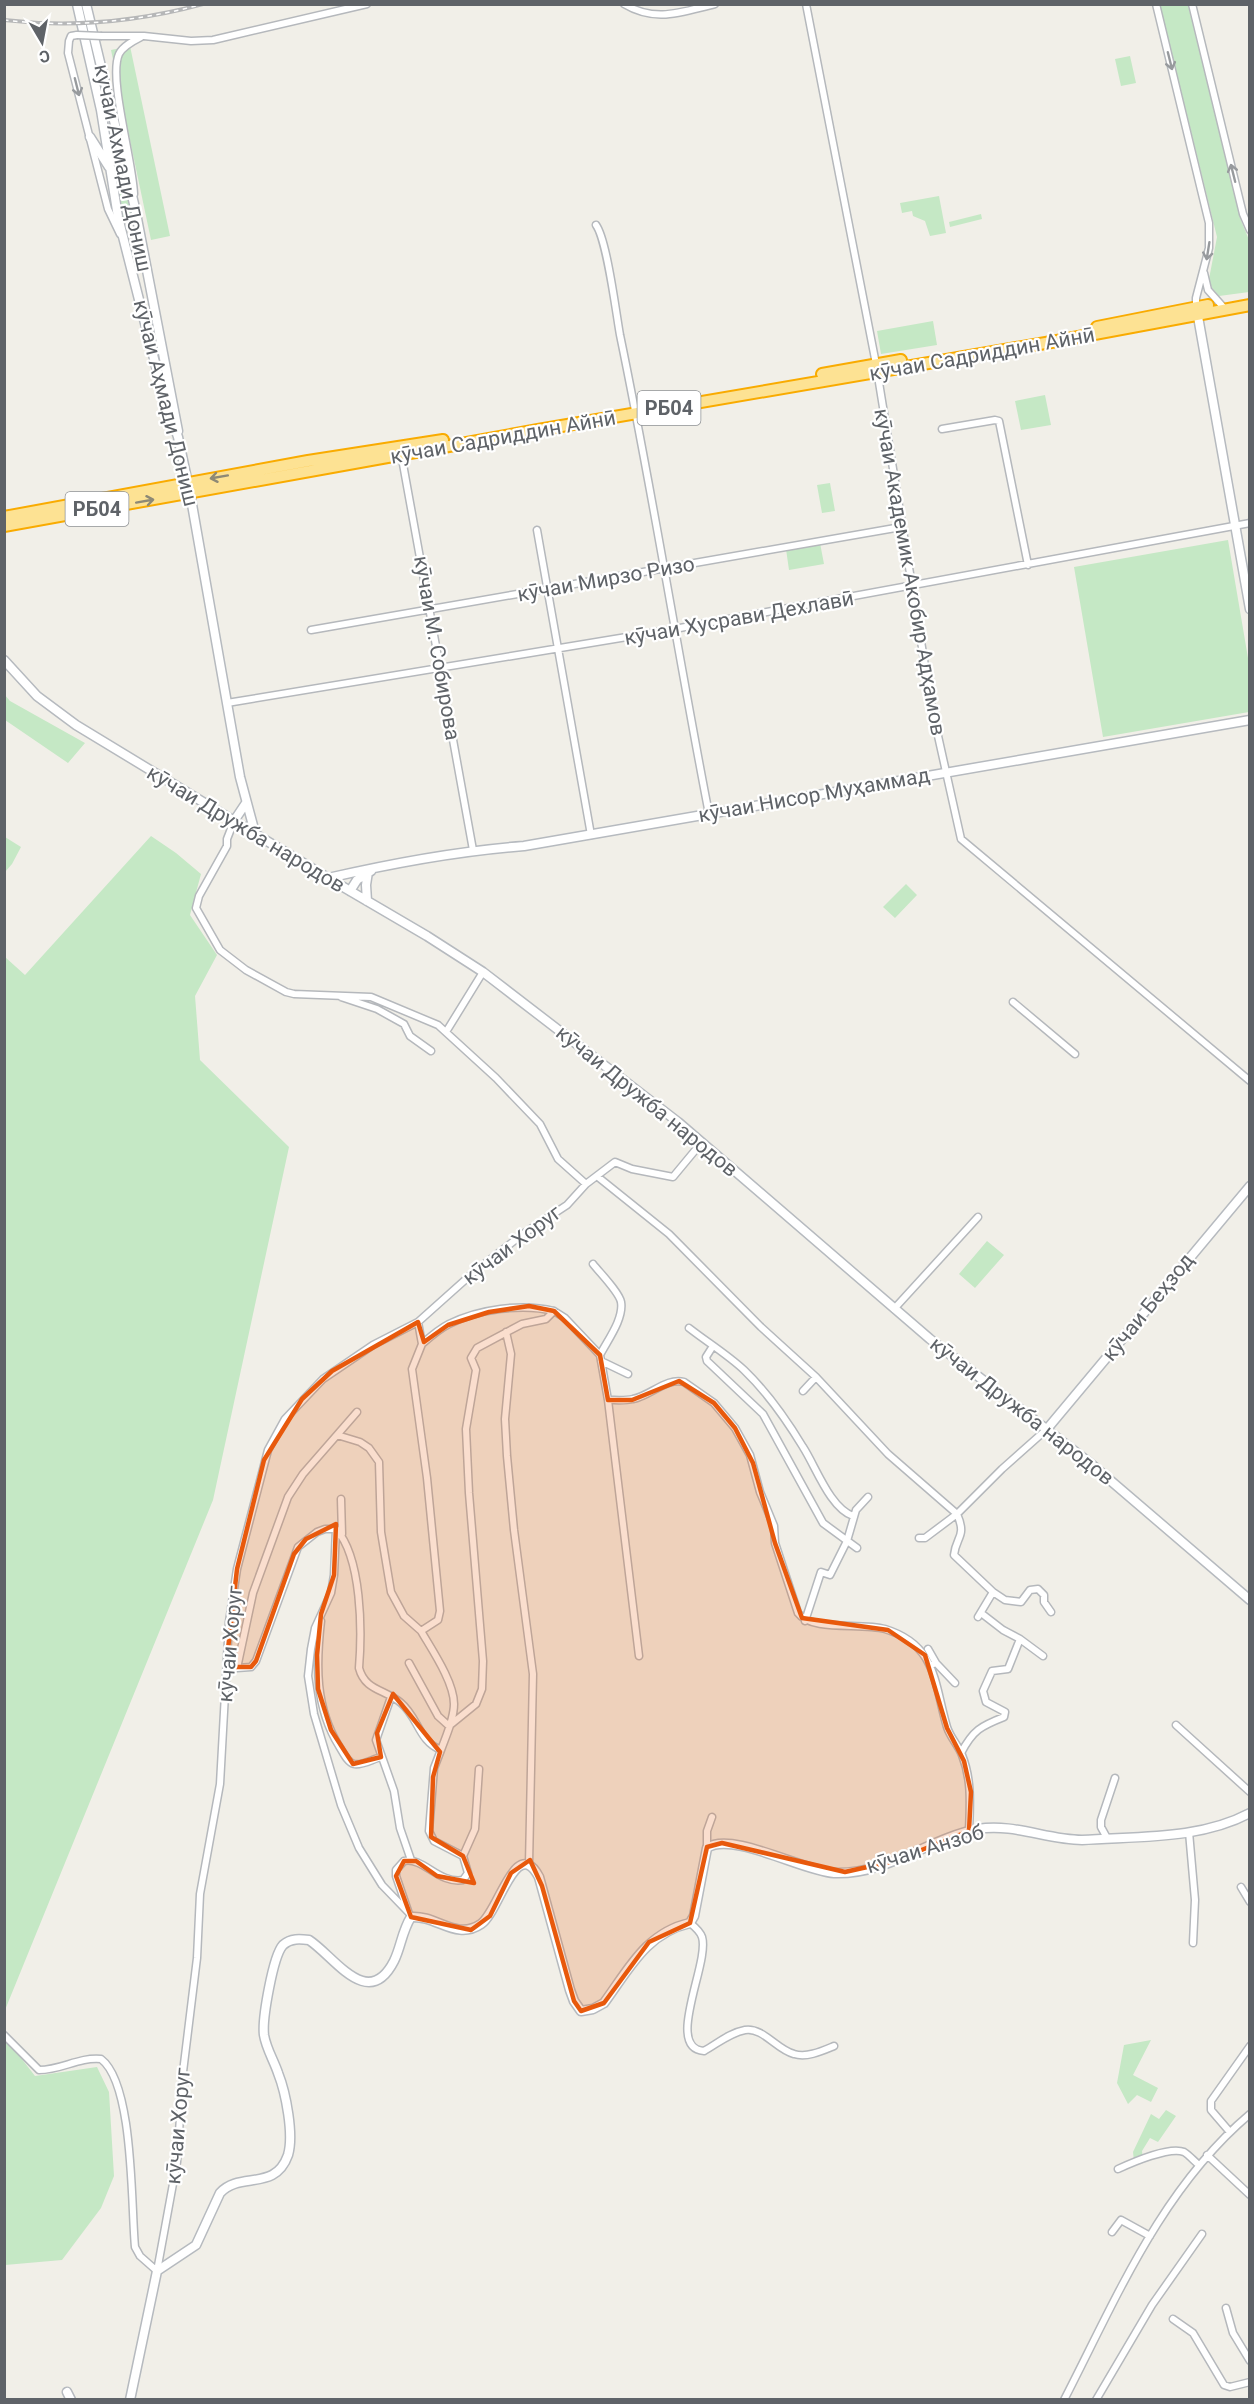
<svg xmlns="http://www.w3.org/2000/svg" width="1254" height="2404" font-family="Roboto,sans-serif">
<style>
.green{fill:#c5e8c5}
.lines{fill:none;stroke-linecap:round;stroke-linejoin:round}
.street-casing{stroke:#b5b8bc;stroke-width:9}
.secondary-casing{stroke:#b6babf;stroke-width:11}
.highway-casing{stroke:#f9ab00;stroke-width:14}
.street{stroke:#fff;stroke-width:6}
.secondary{stroke:#fff;stroke-width:8}
.highway{stroke:#fde293;stroke-width:10}
.rail-casing{stroke:#b6b7b8;stroke-width:4}
.rail{stroke:#fff;stroke-width:1.5;stroke-dasharray:4.5;stroke-linecap:butt}
.street-bridge-casing{stroke:#b5b8bc;stroke-width:9;stroke-linecap:butt}
.street-bridge{stroke:#fff;stroke-width:6}
.oneway{stroke:#979a9d}
.oneway2{stroke:#8e8975}
.marked{fill:#e8590c;fill-opacity:0.2;stroke:#e8590c;stroke-width:4.5;stroke-linejoin:round}
.labels{text-anchor:middle;stroke-width:4.5;stroke-linejoin:round;paint-order:stroke}
.shield{fill:#fff;stroke:#8f9295;stroke-width:1.5}
.shield-label{font-size:20px;font-weight:bold;fill:#5f6368}
.street-label{font-size:21px;fill:#5f6368;stroke:#fff}
</style>
<rect width="100%" height="100%" fill="#f1efe8"/>
<path class="green" d="M1160,5H1188L1240,218L1249,240V292L1219,296L1212,288L1209,279L1217,237Z
M130,46L170,236L151,240L111,50Z
M1130,56L1136,83L1121,86L1115,59Z
M110,135L133,210L134,221L130,223L124,221Z
M939,196L946,233L930,236L925,221L913,216L912,211L902,213L900,203Z
M981,214L982,219L950,227L949,222Z
M933,321L937,345L881,354L877,331Z
M1045,395L1051,425L1021,430L1015,401Z
M830,483L835,511L822,513L817,485Z
M1228,540L1249,664V712L1103,737L1074,567Z
M820,543L824,564L789,570L786,549Z
M4,694L10,701L85,743L68,763L5,720Z
M151,836L176,853L201,874L190,915L217,955L195,996L200,1060L289,1147L213,1500L5,2010V957L25,975Z
M5,837L21,847L12,864L5,872Z
M906,884L917,895L895,918L883,907Z
M987,1241L1004,1255L975,1288L959,1274Z
M4,2036L35,2076L97,2067L109,2092L114,2176L101,2208L62,2260L5,2265Z
M1151,2040L1133,2075L1158,2088L1151,2102L1137,2095L1128,2104L1117,2083L1124,2045Z
M1166,2110L1176,2116L1158,2142L1150,2138L1142,2151L1143,2159L1134,2161L1133,2152L1151,2114L1159,2119Z"/>
<g class="lines">
<defs>
<path id="street" d="M624,4C656,23 681,12 715,4
M806,4L876,364L932,709L961,839L1250,1081
M1156,4L1209,223V248L1196,298V307
M1192,4L1243,214L1250,230
M77,35L71,36L69,41L68,53L108,209L120,234
M102,36H144L191,41L213,40L367,4
M134,194C133,161 108,78 119,54C123,46 133,41 141,37
M596,225C607,240 616,313 620,335C653,494 678,655 709,814
M1204,273L1208,290L1225,309
M942,429L995,420L999,421L1028,565
M401,453L473,850
M537,530L591,835
M311,630L901,527
M227,703L669,630L1250,523
M234,821L227,839V846L199,896L196,908L220,950L246,970L286,992L294,994L371,997L438,1025L496,1078L540,1124L558,1159L586,1184
M341,997L377,1009L404,1024L410,1036L431,1051
M1013,1002L1075,1054
M446,1032L483,972
M598,1177L669,1234L761,1327L816,1377L888,1454L957,1514C967,1537 956,1536 954,1555L993,1592L978,1617
M593,1264C600,1273 619,1292 621,1302C624,1319 607,1341 600,1355
M894,1309L978,1217
M689,1328C707,1342 728,1355 744,1370C768,1393 786,1419 803,1447C816,1467 830,1508 853,1516
M506,1332L511,1354L505,1419L507,1456L514,1530L533,1674L529,1864
M422,1344C430,1337 439,1329 449,1324C479,1309 522,1303 554,1311
M713,1346L706,1357L707,1361L763,1414L823,1523L857,1548
M601,1361L628,1374
M803,1391L816,1377
M608,1400C616,1400 625,1401 633,1399C650,1396 667,1377 684,1382L714,1403L735,1428L750,1455L760,1492L774,1526L775,1543L798,1613C812,1632 861,1622 885,1629C937,1645 934,1683 947,1727C950,1737 958,1745 962,1755C972,1780 970,1805 969,1831
M357,1412L337,1435L360,1442L369,1448L379,1462L381,1532L391,1592L404,1616L421,1631L438,1620L440,1611L427,1478L412,1369L422,1344L418,1322
M337,1435L303,1474L288,1497L253,1593L237,1668L251,1667L256,1661L298,1547L317,1532L325,1529H336C362,1558 362,1631 359,1668C365,1691 385,1689 401,1703C418,1717 419,1742 441,1750C446,1736 454,1719 454,1704C454,1682 432,1650 421,1631
M341,1499L342,1534
M336,1529L334,1575L331,1593L315,1628L311,1649L308,1676L314,1714L341,1805L359,1848L382,1885L409,1913
M919,1538H925L957,1514L1002,1469L1047,1429
M993,1592L1005,1600L1021,1602L1030,1590L1038,1589L1044,1595V1602L1051,1612
M321,1621C316,1665 315,1707 339,1746C343,1752 347,1762 354,1764C361,1766 373,1759 381,1757
M805,1621L821,1572L830,1575L847,1541L856,1510L868,1497
M1020,1639L1043,1656
M928,1649L936,1663
M409,1663L438,1716L449,1726L476,1704L482,1689L483,1661L469,1493L466,1429L476,1370L471,1358L477,1348L522,1324L546,1319L554,1311L565,1318L600,1355L608,1400L639,1656
M931,1665L936,1663L955,1683
M391,1697L376,1740L394,1791L400,1828L411,1860
M1176,1725L1250,1792
M961,1753C973,1730 981,1726 1004,1717L1005,1712L986,1702L983,1691L992,1671L1008,1669L1020,1639L1003,1630L981,1613
M1189,1832L1195,1900L1193,1943
M1107,1838L1101,1827V1820L1115,1778
M707,1848V1831L712,1817
M463,1856L475,1829L479,1769
M1241,1887L1250,1902
M408,1911L396,1876V1870L404,1861C424,1857 438,1884 463,1880L468,1873L463,1856L434,1841L429,1831L434,1768L441,1750
M690,1923C695,1927 700,1931 702,1937C710,1963 664,2048 704,2051C717,2044 729,2033 745,2030C763,2027 777,2050 794,2054C807,2058 822,2051 834,2046
M4,2035L39,2070C62,2070 78,2057 101,2059C134,2084 131,2206 135,2247L140,2256L157,2271L177,2162L183,2072L197,1958L200,1894L220,1784L229,1622L237,1569L268,1450L285,1419L323,1379L373,1345L418,1322L474,1272L523,1234L567,1205L586,1184L615,1162L632,1169L673,1177L702,1142
M1229,2131L1211,2110V2101L1250,2046
M1207,2155L1250,2195
M1118,2169C1131,2163 1170,2146 1184,2152C1189,2155 1194,2161 1199,2165
M1112,2232L1121,2220L1150,2236
M1226,2308L1233,2333L1250,2361
M1173,2319L1193,2333L1224,2385L1230,2387L1250,2382
M1064,2400C1116,2299 1161,2189 1250,2114
M1096,2400L1152,2305L1202,2234"/>
<path id="secondary" d="M77,4L101,110L118,217L164,398L178,437L190,493L240,777L255,833
M86,4L135,208L178,431
M90,137L109,167
M1197,311L1250,609
M4,660L37,696L76,725L328,878L427,936L483,972L678,1122L930,1339L1090,1463L1250,1600
M234,821L246,803
M328,878C393,863 458,851 524,846L1250,720
M350,891L357,880L371,871
M367,901L366,885L368,872
M1047,1429L1250,1186
M67,2392L71,2400
M130,2400L157,2271L196,2245L220,2193C240,2171 275,2192 288,2155C294,2135 286,2093 278,2073C274,2061 266,2048 264,2035C262,2019 273,1956 283,1945C291,1938 300,1939 309,1940C334,1956 368,2012 394,1961C401,1947 402,1931 411,1917C437,1915 456,1941 481,1924C499,1912 516,1834 539,1877L570,1990L574,2001L581,2011L593,2009L604,2003C629,1969 646,1933 690,1923L694,1916L707,1848C732,1831 803,1871 834,1873C886,1875 929,1839 978,1829C1013,1823 1048,1840 1082,1840C1138,1836 1199,1840 1250,1813"/>
<path id="highway" d="M1097,327L1208,305
M822,374L901,360
M4,517L308,461L443,440
M4,526L538,430L1057,341L1250,305"/>
</defs>
<use href="#street" class="street-casing"/>
<use href="#secondary" class="secondary-casing"/>
<use href="#highway" class="highway-casing"/>
<use href="#street" class="street"/>
<use href="#secondary" class="secondary"/>
<use href="#highway" class="highway"/>
<defs>
<path id="rail" d="M4,20C72,28 137,22 203,4"/>
</defs>
<use href="#rail" class="rail-casing"/>
<use href="#rail" class="rail"/>
<defs>
<path id="street-bridge" d="M77,35L102,36"/>
</defs>
<use href="#street-bridge" class="street-bridge-casing"/>
<use href="#street-bridge" class="street-bridge"/>
</g>
<defs><path id="oneway-shaft" d="M-6 0H5M1.5-3L5.5 0L1.5 3" fill="none" stroke-width="1.6" stroke-linecap="round" stroke-linejoin="round" transform="scale(1.5)"/></defs>
<g class="oneway">
<use href="#oneway-shaft" transform="translate(1170 61) rotate(76)"/>
<use href="#oneway-shaft" transform="translate(77 87) rotate(76)"/>
<use href="#oneway-shaft" transform="translate(1233 173) rotate(-104)"/>
<use href="#oneway-shaft" transform="translate(1208 251) rotate(99)"/>
</g>
<g class="oneway2">
<use href="#oneway-shaft" transform="translate(219 477) rotate(170)"/>
<use href="#oneway-shaft" transform="translate(145 501) rotate(-10)"/>
</g>
<path class="marked" d="M529,1306L554,1311L600,1355L608,1400H632L679,1381L714,1403L735,1428L753,1463L775,1543L802,1618L888,1630L925,1655L947,1728L964,1761L971,1792L969,1831L894,1861L845,1872L722,1843L707,1847L690,1923L649,1942L604,2003L581,2011L574,2001L542,1886L530,1860L511,1873L490,1916L471,1930L411,1917L396,1876L404,1861H416L437,1876L474,1883L463,1856L431,1837L433,1777L440,1752L393,1694L377,1733L381,1757L353,1764L331,1730L318,1689L317,1655L321,1614L334,1575L336,1524L306,1539L294,1554L256,1661L251,1667H226L237,1569L264,1460L302,1399L332,1371L418,1322L424,1342L448,1325L489,1312Z"/>
<g class="labels">
<g class="shield">
<rect x="637.5" y="391" width="63" height="34" rx="4.5"/>
<rect x="65.5" y="492" width="63" height="34" rx="4.5"/>
</g>
<g class="shield-label">
<text x="669" y="415">РБ04</text>
<text x="97" y="516">РБ04</text>
</g>
<g class="street-label">
<text transform="translate(123 168) rotate(78)" y="7">кучаи Ахмади Дониш</text>
<text transform="translate(982 354) rotate(-10)" y="7">кӯчаи Садриддин Айнӣ</text>
<text transform="translate(166 403) rotate(76)" y="7">кӯчаи Аҳмади Дониш</text>
<text transform="translate(503 437) rotate(-10)" y="7">кӯчаи Садриддин Айнӣ</text>
<text transform="translate(910 572) rotate(80)" y="7">кӯчаи Академик Акобир Адҳамов</text>
<text transform="translate(606 579) rotate(-10)" y="7">кӯчаи Мирзо Ризо</text>
<text transform="translate(739 618) rotate(-10)" y="7">кӯчаи Хусрави Дехлавӣ</text>
<text transform="translate(437 648) rotate(80)" y="7">кӯчаи М. Собирова</text>
<text transform="translate(814 795) rotate(-10)" y="7">кӯчаи Нисор Муҳаммад</text>
<text transform="translate(246 829) rotate(31)" y="7">кӯчаи Дружба народов</text>
<text transform="translate(647 1101) rotate(39)" y="7">кӯчаи Дружба народов</text>
<text transform="translate(512 1245) rotate(-37)" y="7">кӯчаи Хоруг</text>
<text transform="translate(1148 1307) rotate(-51)" y="7">кӯчаи Беҳзод</text>
<text transform="translate(1022 1411) rotate(38)" y="7">кӯчаи Дружба народов</text>
<text transform="translate(230 1644) rotate(-85)" y="7">кӯчаи Хоруг</text>
<text transform="translate(925 1849) rotate(-17)" y="7">кӯчаи Анзоб</text>
<text transform="translate(178 2126) rotate(-85)" y="7">кӯчаи Хоруг</text>
</g>
</g>
<rect width="1254" height="2404" fill="none" stroke="#5f6368" stroke-width="12"/>
<g transform="translate(42 42) rotate(170)" stroke="#ffffff" stroke-width="4.5" paint-order="stroke">
<path d="M0-4.5L10 22L0 15L-10 22Z" fill="#5f6368"/>
<text y="-9" font-size="16" font-weight="bold" text-anchor="middle" fill="#5f6368">С</text>
</g>
</svg>
